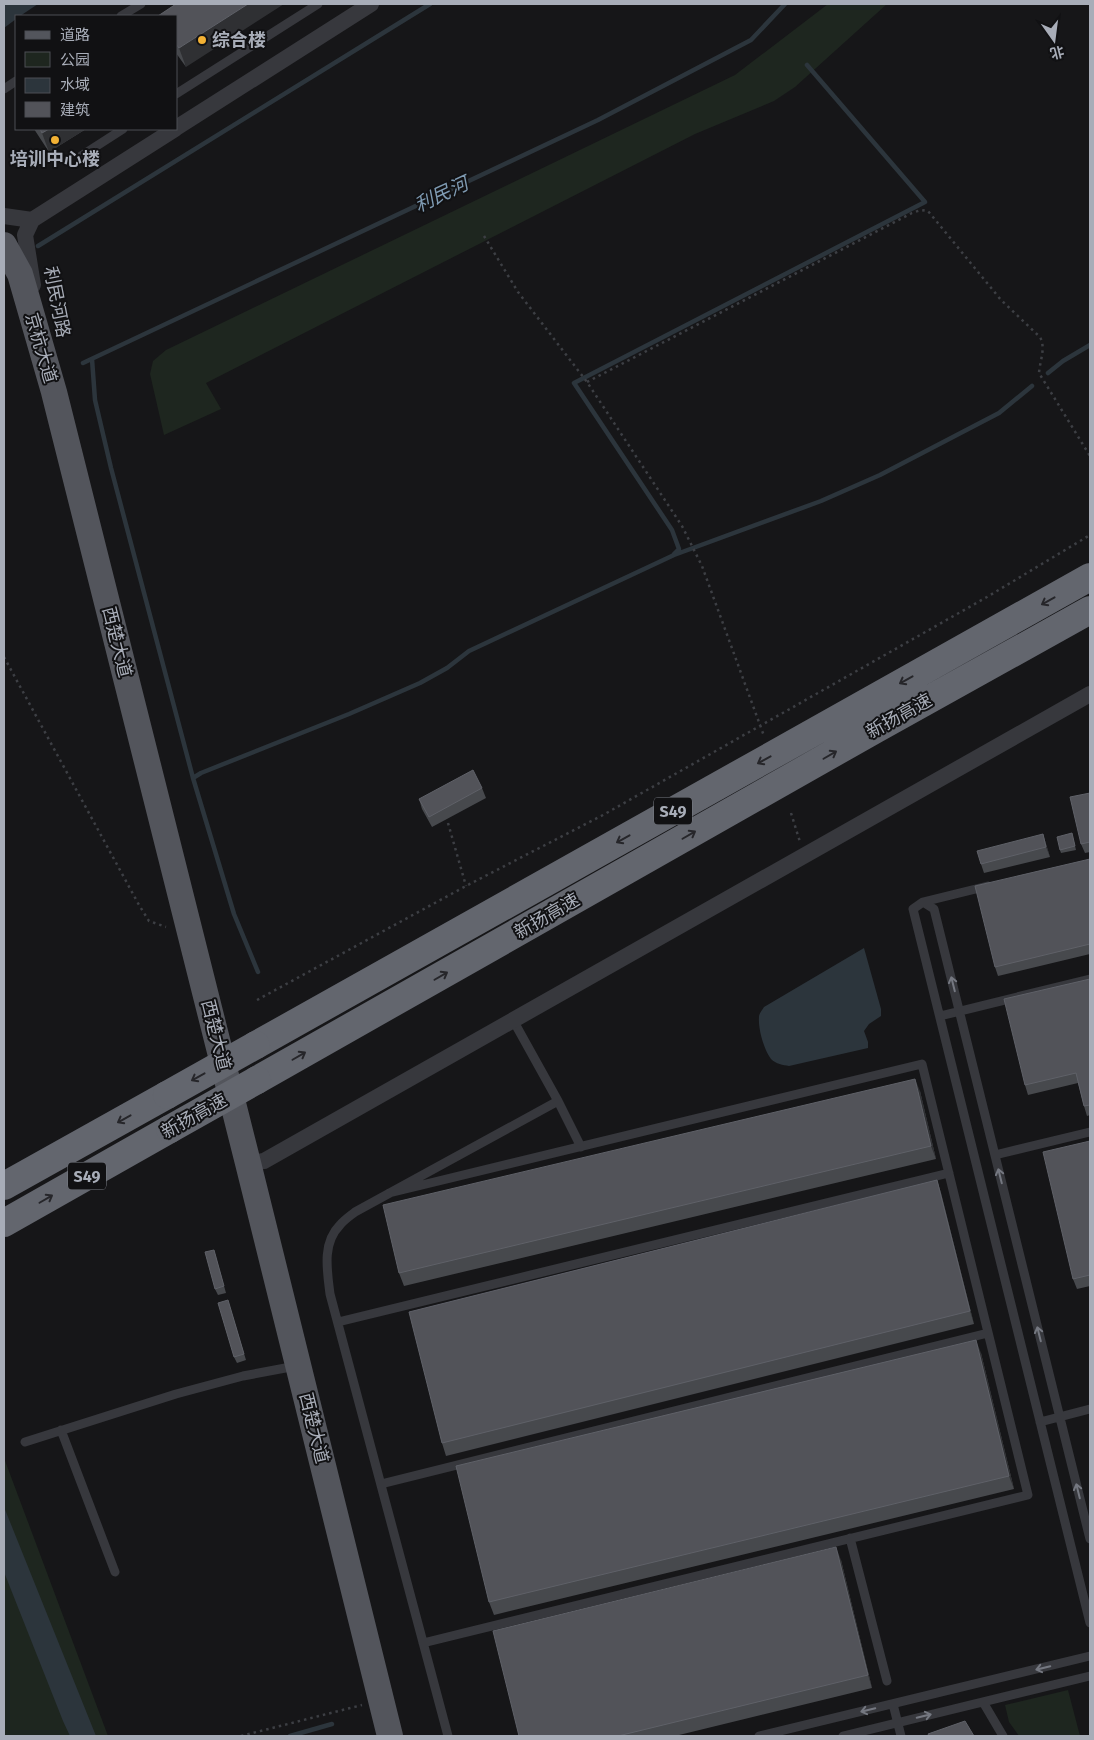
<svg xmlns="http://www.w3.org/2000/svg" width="1094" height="1740" font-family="'Fira Sans','Noto Sans SC',sans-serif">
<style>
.green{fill:#1e261f}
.water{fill:#2c353c}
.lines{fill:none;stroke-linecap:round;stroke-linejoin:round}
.stream{stroke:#2c353c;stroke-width:4.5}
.path{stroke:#3d3f44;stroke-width:2.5;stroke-dasharray:2.5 4;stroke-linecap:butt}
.lane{stroke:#37383d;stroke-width:9}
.street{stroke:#37383d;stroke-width:16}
.primary{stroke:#53555c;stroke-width:26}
.highway{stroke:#63666e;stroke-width:28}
.highway-bridge{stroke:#63666e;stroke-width:28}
.wall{fill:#47494d}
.shaded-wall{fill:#2f3033}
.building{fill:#525359;stroke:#5f6168}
.oneway{stroke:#26262a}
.oneway2{stroke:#757881}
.poi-dot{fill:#f2b134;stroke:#111113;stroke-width:2}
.labels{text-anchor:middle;stroke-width:4;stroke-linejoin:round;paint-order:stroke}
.shield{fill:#111113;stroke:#7b7e86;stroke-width:1}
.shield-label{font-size:16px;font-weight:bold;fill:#a8adb8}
.poi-label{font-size:18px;font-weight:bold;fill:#a8adb8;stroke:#111113;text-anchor:start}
.street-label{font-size:18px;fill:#a8adb8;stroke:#111113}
.water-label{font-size:19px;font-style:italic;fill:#7f9bb3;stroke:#111113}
</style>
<rect width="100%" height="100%" fill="#161618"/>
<path class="green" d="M828,4H887L795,87L774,101L695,134L206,383L221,409L164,435L150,374L153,361L166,350L735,75Z
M4,1458L108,1736H4Z
M1068,1690L1080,1736H1019L1009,1722L1005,1705Z"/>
<path class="water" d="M4,4H38L20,16H16V19L4,28Z
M864,948L881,1009V1016L869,1024L864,1031L868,1042V1048L789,1066C783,1065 776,1064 771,1059C764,1050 758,1029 759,1017C759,1014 762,1010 764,1007Z
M4,1507L96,1736H70L63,1721L4,1572Z"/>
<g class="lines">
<path class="stream" d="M38,246L430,4
M92,359L95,400L111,468L193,778L234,914L258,972
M83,363L598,120L751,40L785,4
M1048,373L1063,361L1090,345
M674,554L679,549L672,530L574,383L925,202L807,65
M193,778L201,773L349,714L420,683L447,668L469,651L674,555L821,501L880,475L999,413L1032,386
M290,1736L332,1724"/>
<path class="path" d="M484,236L518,292L587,382L682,526L702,566L764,736
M587,382L912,213L921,210L928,211L1001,300L1040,337C1046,348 1040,360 1039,373L1090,456
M4,657L139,905L149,921L166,927
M791,813L800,842
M448,823L466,886
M257,1000L466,886L603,815L987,597L1090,535
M241,1736L362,1705"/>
<path class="lane" d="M121,16L141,4
M4,89L16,81
M176,94L318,4
M81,156L123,129
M923,902L988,886
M940,1016L1090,979
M513,1020L558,1101L581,1147
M995,1155L1090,1132
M389,1193L922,1064L1028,1495L423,1643
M338,1322L949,1173
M1040,1422L1090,1409
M61,1430L115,1572
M25,1442L176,1394L243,1376L296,1366
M381,1484L988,1333
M850,1538L887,1681
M1090,1539L934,909L923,902L913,909L1090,1623
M983,1702L1003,1736
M893,1704L901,1736
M448,1736L330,1294C327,1270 322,1243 340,1225C344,1220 350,1216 355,1212L558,1101
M759,1736L1090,1656
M843,1736L1090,1676"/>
<path class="street" d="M176,128L371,4
M4,216L32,220
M33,285L25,235L32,220L175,129
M248,1163L264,1161L1090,694"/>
<path class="primary" d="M4,245L20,274L54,392L248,1163L390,1736"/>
<path class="highway" d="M256,1045L1090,577
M257,1080L876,729L1090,610
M4,1186L167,1095
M4,1223L170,1129"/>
<path class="highway-bridge" d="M167,1095L256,1045
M170,1129L257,1080"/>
</g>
<path class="wall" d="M176,16L186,67L176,53Z
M34,129H86L49,152Z
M482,788L486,798L432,827L422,809L419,799Z
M1090,793V852L1085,853L1081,844Z
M1072,833L1076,850L1061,853L1060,850Z
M1043,834L1050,857L984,873L981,864Z
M1090,859V954L998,976L995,967Z
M1090,979V1115L1087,1116L1084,1106L1078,1083L1028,1095L1025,1085Z
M920,1091L936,1159L404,1286L399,1273Z
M1090,1141V1286L1077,1289L1073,1279Z
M937,1180L941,1193L974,1324L446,1456L442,1443Z
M214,1250L226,1293L218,1295L215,1289Z
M230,1307L246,1360L237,1363L234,1357Z
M981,1353L1014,1489L494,1615L489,1602Z
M841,1560L872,1688L675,1736H519Z"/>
<path class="shaded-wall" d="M248,4H284L186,67L179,48Z
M49,129H86L49,152L42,133Z
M1043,834L1046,844L1050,857L1046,847Z
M915,1079L920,1091L936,1159L931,1146Z
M937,1180L941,1193L974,1324L970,1311Z
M976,1340L981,1353L1014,1489L1009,1476Z
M836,1547L841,1560L872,1688L868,1675Z"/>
<path class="building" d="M176,4H248L179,48L176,44V16H158Z
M40,129H49L42,133Z
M473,770L482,788L429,817L419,799Z
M1090,793V842L1081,844L1070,797Z
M1072,833L1075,846L1060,850L1057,837Z
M1043,834L1046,847L981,864L977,851Z
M1090,859V944L995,967L975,886Z
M1090,979V1105L1084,1106L1076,1073L1025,1085L1004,999Z
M915,1079L931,1146L399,1273L383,1205Z
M1090,1141V1275L1073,1279L1043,1152Z
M937,1180L970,1311L442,1443L409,1312Z
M214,1250L224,1286L215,1289L205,1252Z
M228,1300L244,1354L234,1357L218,1303Z
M976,1340L1009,1476L489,1602L456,1466Z
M836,1547L868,1675L618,1736H519L493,1631Z
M965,1721L974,1736H929L928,1734Z"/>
<defs><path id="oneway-shaft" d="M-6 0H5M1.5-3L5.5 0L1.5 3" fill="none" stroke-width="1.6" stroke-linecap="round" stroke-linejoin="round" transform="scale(1.25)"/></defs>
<g class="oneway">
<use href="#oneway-shaft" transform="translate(1048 601) rotate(151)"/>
<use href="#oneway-shaft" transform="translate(906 680) rotate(151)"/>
<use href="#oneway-shaft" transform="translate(830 755) rotate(-30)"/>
<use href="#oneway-shaft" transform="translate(764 760) rotate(151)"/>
<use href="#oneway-shaft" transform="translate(689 835) rotate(-30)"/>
<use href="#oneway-shaft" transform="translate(623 839) rotate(151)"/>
<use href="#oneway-shaft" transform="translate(441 976) rotate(-30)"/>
<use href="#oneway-shaft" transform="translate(299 1056) rotate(-30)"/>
<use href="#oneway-shaft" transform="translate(198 1077) rotate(151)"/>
<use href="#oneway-shaft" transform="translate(124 1119) rotate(151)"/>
<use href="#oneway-shaft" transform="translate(46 1199) rotate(-30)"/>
</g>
<g class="oneway2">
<use href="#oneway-shaft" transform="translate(953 984) rotate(-104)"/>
<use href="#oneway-shaft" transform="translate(1000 1176) rotate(-104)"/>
<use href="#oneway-shaft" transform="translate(1039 1334) rotate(-104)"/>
<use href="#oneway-shaft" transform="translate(1078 1491) rotate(-104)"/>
<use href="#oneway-shaft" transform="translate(1043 1668) rotate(166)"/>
<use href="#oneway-shaft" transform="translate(868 1710) rotate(166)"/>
<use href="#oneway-shaft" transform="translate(924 1716) rotate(-14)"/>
</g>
<g class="poi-dot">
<circle cx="202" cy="40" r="5"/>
<circle cx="55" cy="140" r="5"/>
</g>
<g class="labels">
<g class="shield">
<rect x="654" y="797.5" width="38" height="27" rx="4"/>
<rect x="68" y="1162.5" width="38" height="27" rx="4"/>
</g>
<g class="shield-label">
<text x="673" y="817">S49</text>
<text x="87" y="1182">S49</text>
</g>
<g class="poi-label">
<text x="212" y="46">综合楼</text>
<text x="55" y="165" text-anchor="middle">培训中心楼</text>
</g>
<g class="street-label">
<text transform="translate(57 302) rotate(79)" y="6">利民河路</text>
<text transform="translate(41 348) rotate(74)" y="6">京杭大道</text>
<text transform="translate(117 642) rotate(76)" y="6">西楚大道</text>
<text transform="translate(899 716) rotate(-29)" y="6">新扬高速</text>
<text transform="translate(547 916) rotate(-30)" y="6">新扬高速</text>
<text transform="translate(216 1035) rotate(76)" y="6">西楚大道</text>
<text transform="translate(194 1116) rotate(-29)" y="6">新扬高速</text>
<text transform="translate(314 1428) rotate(76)" y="6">西楚大道</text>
</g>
<g class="water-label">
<text transform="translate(441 194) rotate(-25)" y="7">利民河</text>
</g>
</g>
<rect width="1094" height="1740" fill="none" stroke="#a8adb8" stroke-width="10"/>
<rect x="15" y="15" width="162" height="115" fill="#111113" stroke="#4d4f55"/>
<rect x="25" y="31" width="25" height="8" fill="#53555c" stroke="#4d4f55"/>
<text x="60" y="40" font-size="15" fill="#a8adb8">道路</text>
<rect x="25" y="52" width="25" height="15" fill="#1e261f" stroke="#4d4f55"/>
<text x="60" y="65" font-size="15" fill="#a8adb8">公园</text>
<rect x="25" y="78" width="25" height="15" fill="#2c353c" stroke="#4d4f55"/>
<text x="60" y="90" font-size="15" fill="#a8adb8">水域</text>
<rect x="25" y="102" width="25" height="15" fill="#525359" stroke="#4d4f55"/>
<text x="60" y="115" font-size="15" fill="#a8adb8">建筑</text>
<g transform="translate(1054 40) rotate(166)" stroke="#111113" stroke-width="4" paint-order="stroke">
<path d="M0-4L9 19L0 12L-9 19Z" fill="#a8adb8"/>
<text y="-8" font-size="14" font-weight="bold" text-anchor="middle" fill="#a8adb8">北</text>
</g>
</svg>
